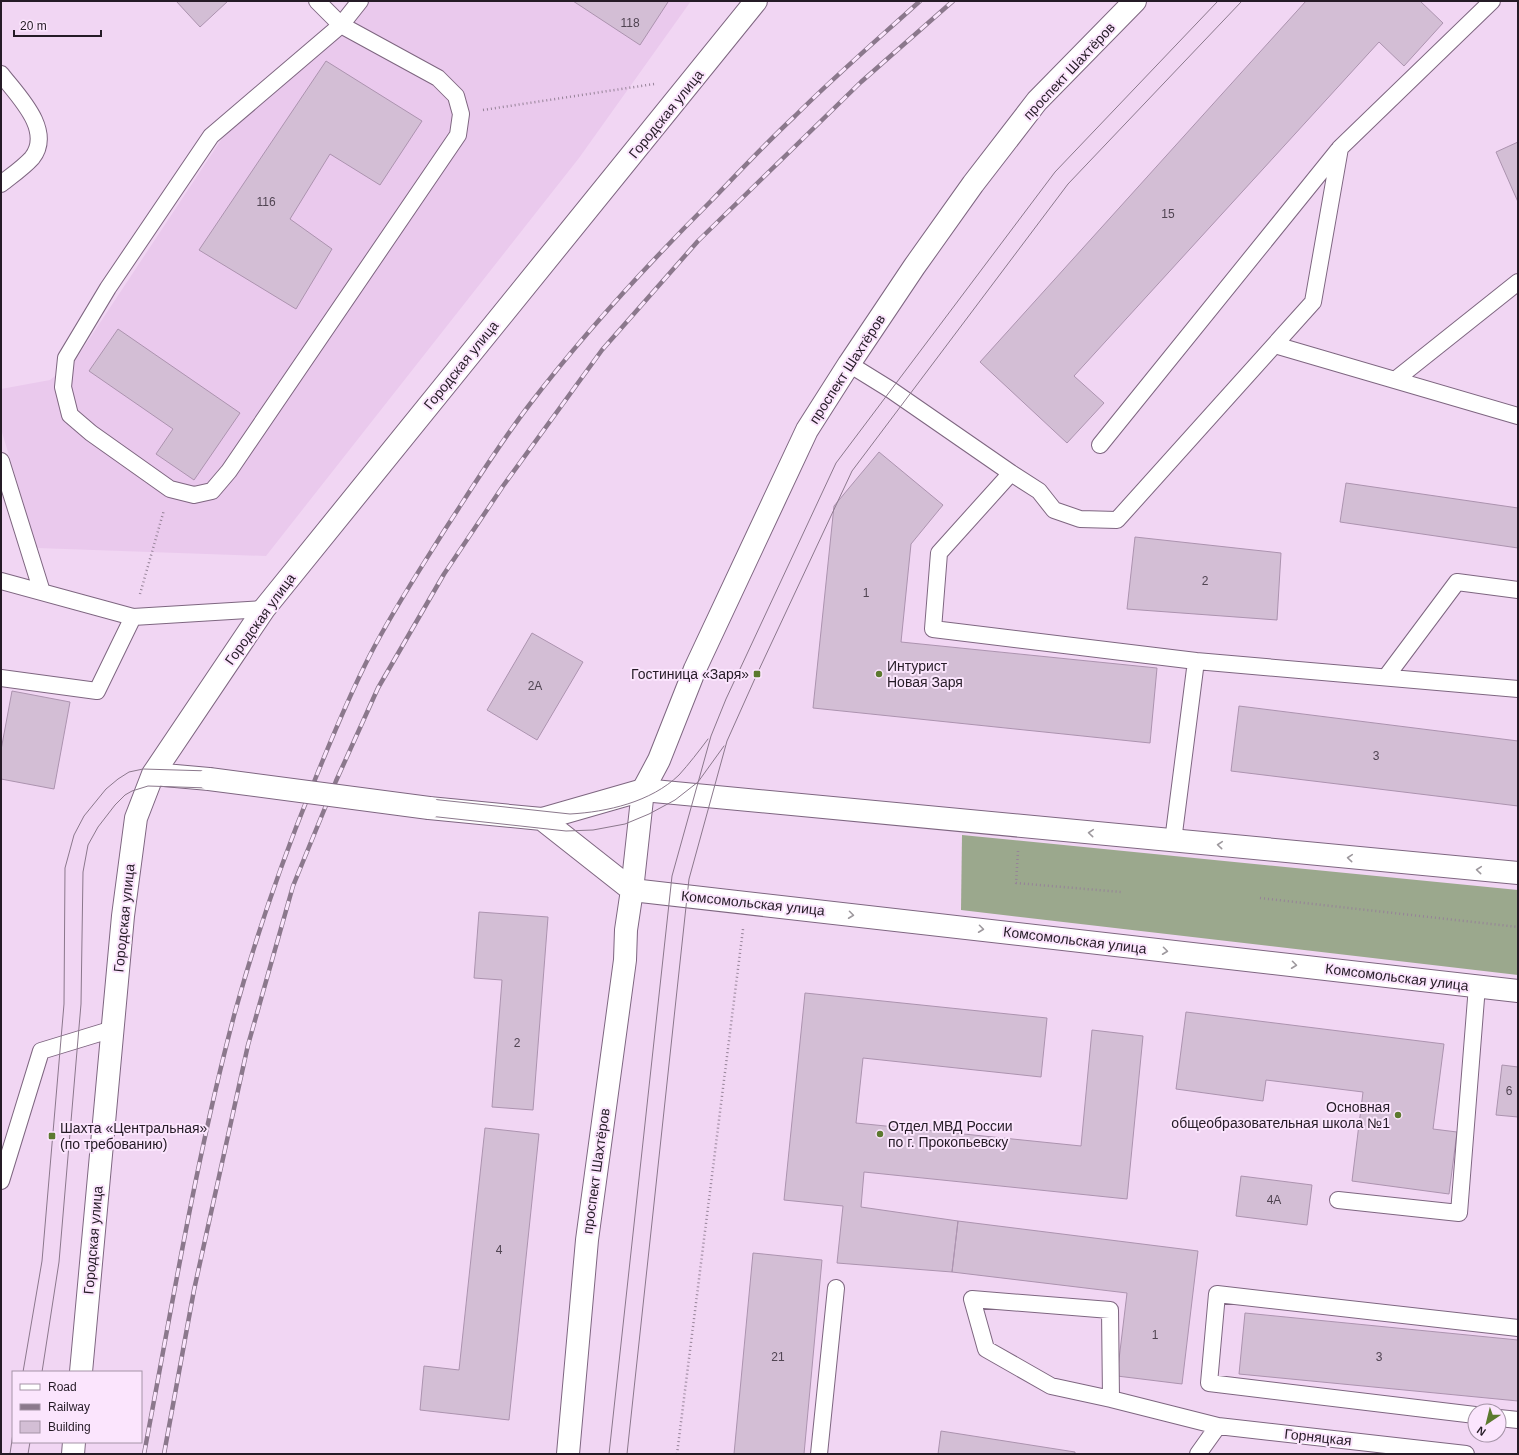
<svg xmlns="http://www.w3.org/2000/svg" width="1519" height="1455" font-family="Helvetica,sans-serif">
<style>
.built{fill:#eac9ed}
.forest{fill:#9ba88d}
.building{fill:#d3bed5;stroke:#ac93af}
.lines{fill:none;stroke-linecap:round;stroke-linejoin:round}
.service-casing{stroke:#7e6680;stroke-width:18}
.minor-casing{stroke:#7e6680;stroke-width:24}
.secondary-casing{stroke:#7e6680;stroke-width:24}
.primary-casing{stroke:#7e6680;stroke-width:24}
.path{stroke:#968398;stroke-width:2.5;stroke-dasharray:1 3;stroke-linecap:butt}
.service{stroke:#fff;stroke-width:16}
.minor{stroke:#fff;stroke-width:22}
.secondary{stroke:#fff;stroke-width:22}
.primary{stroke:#fff;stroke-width:22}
.tram{stroke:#8b788c;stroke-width:1}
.rail-casing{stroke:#8b788c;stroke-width:4.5}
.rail{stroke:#fbe5fd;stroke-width:3;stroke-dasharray:9;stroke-linecap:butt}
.primary-bridge-casing{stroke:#7e6680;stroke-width:24;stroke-linecap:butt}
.primary-bridge{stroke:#fff;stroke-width:22}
.oneway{stroke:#9d989d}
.poi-dot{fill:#5b792e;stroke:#fbe5fd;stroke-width:1.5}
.labels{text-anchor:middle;stroke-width:4;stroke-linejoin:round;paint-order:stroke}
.number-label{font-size:12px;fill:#504452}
.street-label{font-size:14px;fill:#251b26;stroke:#fbe5fd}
.poi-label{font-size:14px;fill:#251b26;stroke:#fbe5fd;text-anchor:start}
</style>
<rect width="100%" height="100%" fill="#f1d6f3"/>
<path class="built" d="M367,1H691L579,158L266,556L37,548L1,429V389L50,380L76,359L223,137L334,41Z"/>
<path class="forest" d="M962,835L1518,890V975L961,910Z"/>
<path class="building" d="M176,1H228L200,27Z
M573,1H667L668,2L640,45Z
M1306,1H1420L1443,23L1404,66L1379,42L1074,376L1104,403L1067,443L980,362Z
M326,61L422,121L380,185L330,154L290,219L332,249L296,309L199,250Z
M1518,142V202L1496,152Z
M118,329L240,413L194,480L156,454L173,429L89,371Z
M879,452L943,505L911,544L901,642L1157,668L1150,743L813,708L834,506Z
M1346,483L1518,508V548L1340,522Z
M1135,537L1281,553L1277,620L1127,609Z
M532,633L583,662L537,740L487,710Z
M12,691L70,702L54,789L1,779V750Z
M1239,706L1518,741V806L1231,771Z
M479,912L548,917L533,1110L492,1107L502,980L474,978Z
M805,993L1047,1018L1041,1077L863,1058L856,1123L1081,1146L1092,1030L1143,1036L1127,1199L864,1172L861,1207L958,1221L952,1272L837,1263L843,1206L784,1200Z
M1186,1012L1444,1044L1433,1129L1457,1132L1449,1194L1352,1181L1363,1092L1266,1080L1263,1101L1176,1089Z
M1502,1065L1518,1067V1117L1496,1115Z
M485,1128L539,1134L509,1420L420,1410L424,1366L459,1370Z
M1241,1176L1312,1185L1307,1225L1236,1216Z
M958,1221L1198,1251L1182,1384L1117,1376L1127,1293L952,1272Z
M753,1253L822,1260L804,1454H734Z
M1245,1313L1518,1340V1401L1239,1374Z
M941,1431L1075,1452V1454H938Z"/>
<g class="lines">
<defs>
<path id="service" d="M317,1L341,25L438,78L456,96L461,114L458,135L229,471L212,491L194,495L170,489L91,433L70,415L63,387L66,358L108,288L211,136L341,25L360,1
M1,74C17,95 54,130 32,158C23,168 11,176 1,184
M1275,345L1518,416
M849,364L891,390L1011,473L1039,491L1054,510L1080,519L1117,520L1313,302L1340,148
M1395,380L1518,282
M1100,445L1340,148L1492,1
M1,461L42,592
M1011,473L939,553L933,629L1196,661
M1,581L133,617L264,609
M1386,677L1457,582L1518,590
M1,678L97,691L133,617
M1173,841L1196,661L1518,689
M1,1181L41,1051L113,1029
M1338,1200L1459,1213L1477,986
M1111,1399L1051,1386L986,1349L972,1299L1110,1310L1111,1399L1218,1426L1466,1454
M1475,1415L1209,1383L1217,1294L1518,1328
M1499,1418L1518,1420
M819,1454L836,1288
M1198,1454L1218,1426"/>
<path id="minor" d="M632,890L643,790L659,760L695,669L807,430L849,364L914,267L973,184L1037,101L1135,1"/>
<path id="secondary" d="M542,819L643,790L1518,873
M632,890L1518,991"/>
<path id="primary" d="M153,774L209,779
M429,808L542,819L632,890L626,930L625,960L587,1240L568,1454
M81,1372L123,916L136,818L153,774L264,609L756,1
M73,1454L74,1442"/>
</defs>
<use href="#service" class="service-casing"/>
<use href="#minor" class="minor-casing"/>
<use href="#secondary" class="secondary-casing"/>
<use href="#primary" class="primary-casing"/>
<path class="path" d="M483,110L654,84
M140,594L164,510
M1018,851L1016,883L1121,892
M1260,898L1518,927
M677,1454L743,929"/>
<use href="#service" class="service"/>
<use href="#minor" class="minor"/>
<use href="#secondary" class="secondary"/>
<use href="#primary" class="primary"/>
<path class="tram" d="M23,1372L42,1261L64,1004L65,868L74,835L84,816L106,789L118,779L129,772L143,769L210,771L431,799L570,814C607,812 651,802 679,775C689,764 699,751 708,739
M42,1372L59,1262L81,1004L83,872L88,845L98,827L115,805L125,795L132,791L148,786L208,788L429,816L566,831L593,830L625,824L649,814L675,800L698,782L724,746
M10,1454L13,1433
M28,1454L30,1442
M609,1454L672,876L711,736L726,699L836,463L1055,172L1218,1
M627,1454L689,879L727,741L757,674L852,471L1068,184L1242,1"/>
<defs>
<path id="rail" d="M144,1454C172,1307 196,1158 235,1012C256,936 282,861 312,787C330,742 348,698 370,655C392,612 419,571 444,531C472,488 499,444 530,404C585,332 647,265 711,201C739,172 766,143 795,116C835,76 878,39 920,1
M164,1454L194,1290L248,1045L293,886L336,781L378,688L444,574L503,486L602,350L698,241L861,82L953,1"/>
</defs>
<use href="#rail" class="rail-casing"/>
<use href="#rail" class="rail"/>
<defs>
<path id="primary-bridge" d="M209,779L429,808"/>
</defs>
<use href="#primary-bridge" class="primary-bridge-casing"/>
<use href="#primary-bridge" class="primary-bridge"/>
</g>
<defs><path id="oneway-chevron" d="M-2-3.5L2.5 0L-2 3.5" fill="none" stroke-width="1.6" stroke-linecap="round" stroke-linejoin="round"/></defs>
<g class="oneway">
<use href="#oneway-chevron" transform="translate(1091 833) rotate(-175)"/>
<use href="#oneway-chevron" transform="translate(1220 845) rotate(-175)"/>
<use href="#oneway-chevron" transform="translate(1350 858) rotate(-175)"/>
<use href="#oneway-chevron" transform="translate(1479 870) rotate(-175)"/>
<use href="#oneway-chevron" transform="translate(851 915) rotate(7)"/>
<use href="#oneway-chevron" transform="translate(981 929) rotate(7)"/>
<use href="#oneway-chevron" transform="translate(1165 951) rotate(7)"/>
<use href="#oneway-chevron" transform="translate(1294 965) rotate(7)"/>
</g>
<g class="poi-dot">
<rect x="753" y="670" width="8" height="8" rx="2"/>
<circle cx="879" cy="674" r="4"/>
<circle cx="1398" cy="1115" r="4"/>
<circle cx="880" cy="1134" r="4"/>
<rect x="48" y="1132" width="8" height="8" rx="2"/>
</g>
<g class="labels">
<g class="number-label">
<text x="630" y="27">118</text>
<text x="266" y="206">116</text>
<text x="1168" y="218">15</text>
<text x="1205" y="585">2</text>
<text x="866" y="597">1</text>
<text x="535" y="690">2А</text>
<text x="1376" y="760">3</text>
<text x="517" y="1047">2</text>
<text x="1509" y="1095">6</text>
<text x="1274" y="1204">4А</text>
<text x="499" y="1254">4</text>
<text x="1155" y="1339">1</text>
<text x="778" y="1361">21</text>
<text x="1379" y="1361">3</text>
</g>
<g class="street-label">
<text transform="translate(1069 71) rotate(-47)" y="5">проспект Шахтёров</text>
<text transform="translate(666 114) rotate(-51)" y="5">Городская улица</text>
<text transform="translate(461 365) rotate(-51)" y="5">Городская улица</text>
<text transform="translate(847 369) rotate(-57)" y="5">проспект Шахтёров</text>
<text transform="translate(260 619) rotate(-54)" y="5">Городская улица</text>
<text transform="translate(753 903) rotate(6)" y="5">Комсомольская улица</text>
<text transform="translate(124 918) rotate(-84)" y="5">Городская улица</text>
<text transform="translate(1075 940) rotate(7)" y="5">Комсомольская улица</text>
<text transform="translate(1397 977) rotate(7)" y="5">Комсомольская улица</text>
<text transform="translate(596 1171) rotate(-82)" y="5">проспект Шахтёров</text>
<text transform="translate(93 1240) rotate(-85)" y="5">Городская улица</text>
<text transform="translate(1318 1437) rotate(6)" y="5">Горняцкая</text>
</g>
<g class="poi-label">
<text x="887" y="671">Интурист<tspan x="887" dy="16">Новая Заря</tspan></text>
<text x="749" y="679" text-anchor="end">Гостиница «Заря»</text>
<text x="1390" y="1112" text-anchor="end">Основная<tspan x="1390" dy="16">общеобразовательная школа №1</tspan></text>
<text x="888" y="1131">Отдел МВД России<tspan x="888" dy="16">по г. Прокопьевску</tspan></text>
<text x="60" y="1133">Шахта «Центральная»<tspan x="60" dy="16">(по требованию)</tspan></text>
</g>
</g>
<rect width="1519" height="1455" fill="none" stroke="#251b26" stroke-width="4"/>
<rect x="12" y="1371" width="130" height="72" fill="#fbe5fd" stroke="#a594a7"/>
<rect x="20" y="1384" width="20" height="6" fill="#ffffff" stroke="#a594a7"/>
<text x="48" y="1391" font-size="12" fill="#251b26">Road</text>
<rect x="20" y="1404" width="20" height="6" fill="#8b788c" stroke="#a594a7"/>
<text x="48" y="1411" font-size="12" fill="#251b26">Railway</text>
<rect x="20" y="1421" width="20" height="12" fill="#d3bed5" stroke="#a594a7"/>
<text x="48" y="1431" font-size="12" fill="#251b26">Building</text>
<g transform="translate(1487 1423) rotate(215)"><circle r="19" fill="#fbe5fd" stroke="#a594a7"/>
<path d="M0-3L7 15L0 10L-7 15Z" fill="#5b792e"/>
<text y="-6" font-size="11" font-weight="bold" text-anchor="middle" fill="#251b26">N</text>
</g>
<path d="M14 30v6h87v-6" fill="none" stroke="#251b26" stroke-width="2"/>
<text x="20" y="30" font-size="12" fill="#251b26" stroke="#fbe5fd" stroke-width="3" paint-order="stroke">20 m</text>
</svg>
